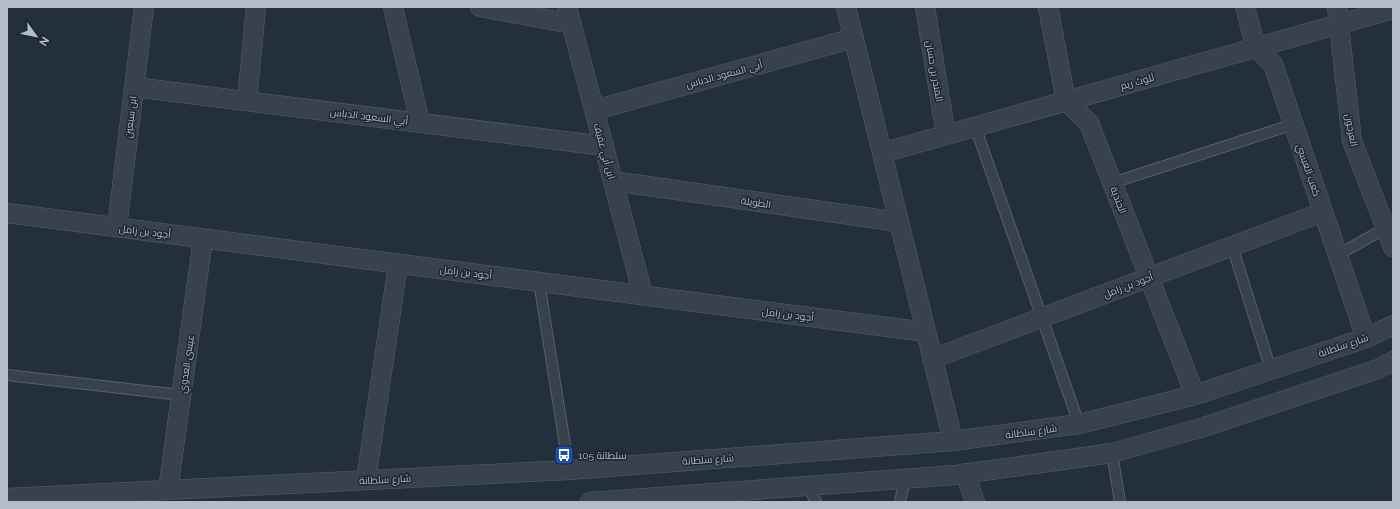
<svg xmlns="http://www.w3.org/2000/svg" width="1400" height="509" font-family="Raleway,Cairo,sans-serif">
<style>
.lines{fill:none;stroke-linecap:round;stroke-linejoin:round}
.service-casing{stroke:#565f6c;stroke-width:12}
.minor-casing{stroke:#565f6c;stroke-width:20}
.service{stroke:#38414e;stroke-width:10}
.minor{stroke:#38414e;stroke-width:19}
.labels{text-anchor:middle;stroke-width:3;stroke-linejoin:round;paint-order:stroke}
.street-label{font-size:10px;fill:#b4bcc9;stroke:#1d2633}
.poi-label{font-size:10px;fill:#b4bcc9;stroke:#1d2633;text-anchor:start}
</style>
<rect width="100%" height="100%" fill="#242f3e"/>
<g class="lines">
<defs>
<path id="service" d="M975,126L1079,424
M1112,183L1294,124
M1232,246L1271,370
M1338,255L1389,226
M539,282L569,470
M7,375L181,395
M1112,453L1120,502
M808,486L816,502
M900,502L905,479"/>
<path id="minor" d="M393,7L420,123
M480,7L572,24
M567,7L643,295
M846,7L953,441
M925,7L946,135
M1048,7L1066,101L1089,123L1195,395
M1245,7L1256,48L1273,64L1366,338
M1337,7L1352,141L1393,247
M134,87L604,146
M247,101L256,7
M595,110L854,38
M882,153L1393,9
M613,181L899,222
M7,213L926,332
M117,227L144,7
M932,359L1323,212
M965,473L975,502
M366,480L398,264
M168,490L203,239
M7,498L569,470L953,441L1079,424L1195,395L1366,338L1393,325
M590,502L956,475L1112,453L1204,427L1378,369L1393,361"/>
</defs>
<use href="#service" class="service-casing"/>
<use href="#minor" class="minor-casing"/>
<use href="#service" class="service"/>
<use href="#minor" class="minor"/>
</g>
<defs>
<symbol id="bus-square" viewBox="-11 -11 22 22"><rect x="-9" y="-9" width="18" height="18" rx="4" fill="#1a4fb4" stroke="#1d2633"/><path d="M-5-6H5V4H4V6H2V4H-2V6H-4V4H-5ZM-3.5-4V0h7V-4ZM-3.5 1.2v1.5H-2V1.2ZM2 1.2v1.5H3.5V1.2Z" fill="#fff"/></symbol>
</defs>
<g fill-rule="evenodd">
<use href="#bus-square" x="553" y="444" width="22" height="22"/>
</g>
<g class="labels">
<g class="street-label">
<text transform="translate(935 71) rotate(80)" y="4">المنذر بن حسان</text>
<text transform="translate(724 74) rotate(-15)" y="4">أبي السعود الدباس</text>
<text transform="translate(1137 81) rotate(-16)" y="4">ثلوث ريم</text>
<text transform="translate(369 116) rotate(7)" y="4">أبي السعود الدباس</text>
<text transform="translate(130 117) rotate(-83)" y="4">ابن سبعين</text>
<text transform="translate(1352 130) rotate(80)" y="4">العرجون</text>
<text transform="translate(605 151) rotate(75)" y="4">ابن أبي عفيف</text>
<text transform="translate(1309 170) rotate(71)" y="4">كعب العبسي</text>
<text transform="translate(1119 200) rotate(69)" y="4">الجندية</text>
<text transform="translate(756 202) rotate(8)" y="4">الطويلة</text>
<text transform="translate(145 231) rotate(7)" y="4">أجود بن زامل</text>
<text transform="translate(466 272) rotate(7)" y="4">أجود بن زامل</text>
<text transform="translate(1128 285) rotate(-21)" y="4">أجود بن زامل</text>
<text transform="translate(788 314) rotate(7)" y="4">أجود بن زامل</text>
<text transform="translate(1343 345) rotate(-19)" y="4">شارع سلطانة</text>
<text transform="translate(186 364) rotate(-82)" y="4">عيسى العدوي</text>
<text transform="translate(1031 431) rotate(-8)" y="4">شارع سلطانة</text>
<text transform="translate(708 459) rotate(-4)" y="4">شارع سلطانة</text>
<text transform="translate(385 479) rotate(-3)" y="4">شارع سلطانة</text>
</g>
<g class="poi-label">
<text x="578" y="459">سلطانة 105</text>
</g>
</g>
<rect width="1400" height="509" fill="none" stroke="#b4bcc9" stroke-width="16"/>
<g transform="translate(36 36) rotate(123)" stroke="#1d2633" stroke-width="3" paint-order="stroke">
<path d="M0-3L7 15L0 10L-7 15Z" fill="#b4bcc9"/>
<text y="-6" font-size="11" font-weight="bold" text-anchor="middle" fill="#b4bcc9">N</text>
</g>
</svg>
